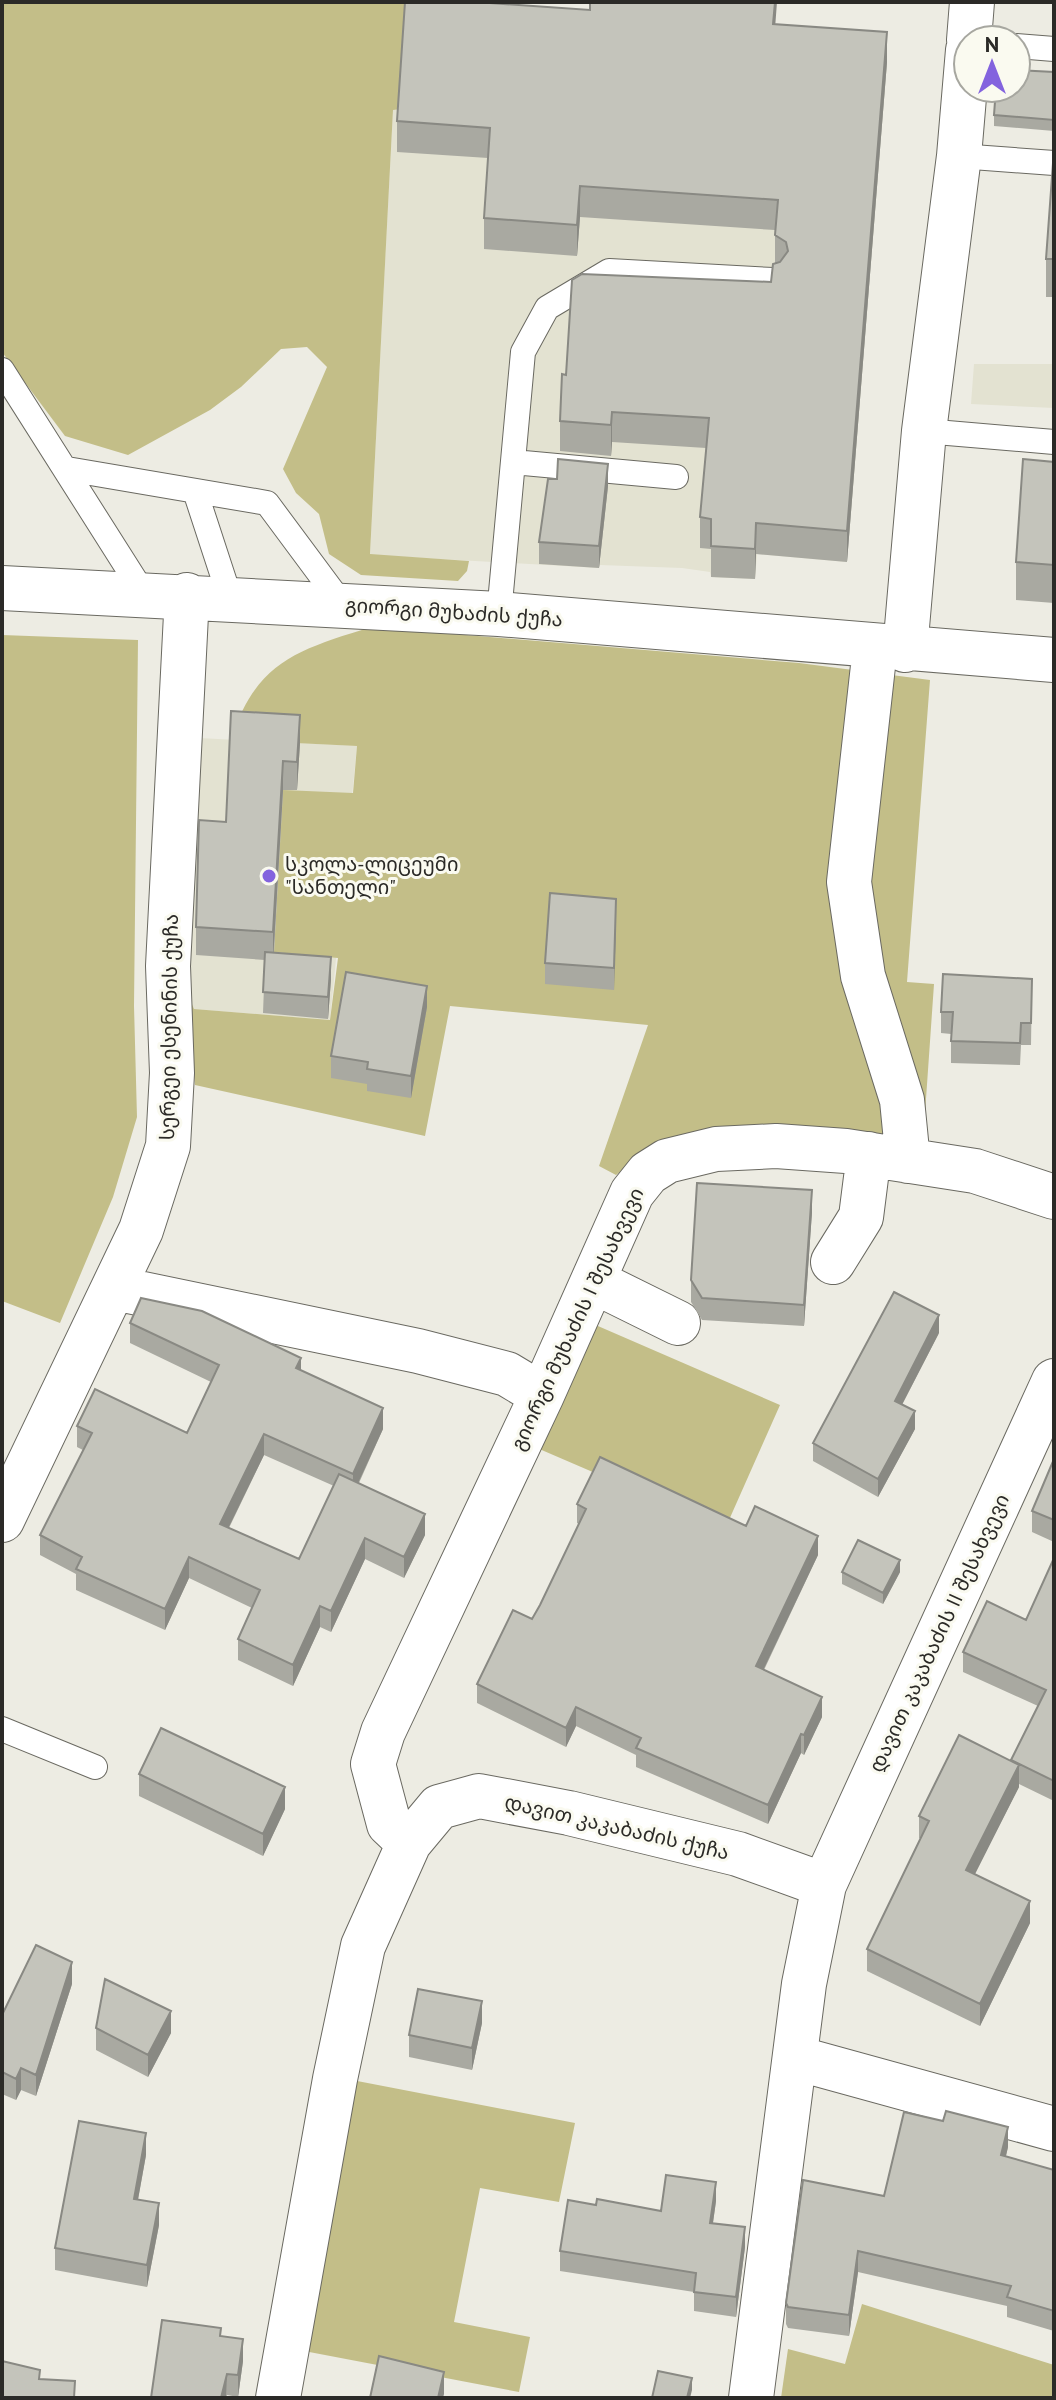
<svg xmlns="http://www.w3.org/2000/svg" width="1056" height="2400" font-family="'PT Sans','Noto Sans Georgian',sans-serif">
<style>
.built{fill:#e3e2d1}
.green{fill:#c3be88}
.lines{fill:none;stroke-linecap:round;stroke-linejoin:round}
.service-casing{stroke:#6a6961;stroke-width:26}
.minor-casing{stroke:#6a6961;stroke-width:46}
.service{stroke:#fff;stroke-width:24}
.minor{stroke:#fff;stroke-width:44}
.wall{fill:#a9a9a1;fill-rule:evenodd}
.shaded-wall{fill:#898983}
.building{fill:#c4c4bb;stroke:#898983;stroke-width:2}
.poi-dot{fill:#8363de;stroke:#fafaf0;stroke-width:3}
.labels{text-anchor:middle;stroke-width:6;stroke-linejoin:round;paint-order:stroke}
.street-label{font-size:20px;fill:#2b2a27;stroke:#fafaf0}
.poi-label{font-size:20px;fill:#2b2a27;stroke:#fafaf0;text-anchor:start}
</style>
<rect width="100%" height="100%" fill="#edece3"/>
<path class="built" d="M406,27L887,62L847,562L757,554L755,579L711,577L710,572L682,568L600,565L599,568L370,555L393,109H400Z
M974,364H1054V408L971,404Z
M199,738L357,746L330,1020L194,1009L186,990Z"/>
<path class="green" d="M2,2H408L400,109L393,110L370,554L469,561L467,571L458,581L361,575L329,554L319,514L296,493L283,469L327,367L307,347L281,349L241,387L210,410L128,455L65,436L2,352Z
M371,627L799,663L930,680L907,982L934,984L923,1142L872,1132L814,1128L652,1146L616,1175L599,1166L648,1025L450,1006L425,1136L195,1085L186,990L194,1009L330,1020L338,958L274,952L283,790L353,793L357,746L231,740C256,661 298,650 371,627Z
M2,635L138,640L134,1006L137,1117L113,1197L60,1323L2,1301Z
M591,1323L780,1405L725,1529L537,1448Z
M352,2080L575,2123L559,2202L480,2188L454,2322L530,2337L519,2392L304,2351Z
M862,2304L1054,2365V2398H781L788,2349L845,2364Z"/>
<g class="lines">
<defs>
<path id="service" d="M1016,46L1054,49
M959,156L1054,163
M2,370L144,594
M924,431L1054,442
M513,462L676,477
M67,469L267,503L342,604
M195,491L230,598
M499,614L523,352L547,308L609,271L773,280
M2,1729L95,1767"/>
<path id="minor" d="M969,40L972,2
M2,588L499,614L1054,660
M875,648L849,882L863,976L902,1100L908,1161
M905,650L924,431L959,156L968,50
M833,1262L861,1217L869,1154
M593,1281L678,1323
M114,1288L418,1351L507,1374L542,1395
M2,1520L141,1230L168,1146L172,1073L168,966L187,595
M409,1843L389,1824L373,1764L383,1732L542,1395L632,1193L648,1173L667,1161L716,1149L776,1146L846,1151L975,1171L1054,1197
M824,1885L1054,1381
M796,2058L1054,2129
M278,2398L335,2079L363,1946L409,1843L439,1807L479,1796L569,1813L738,1854L824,1885L804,1984L751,2398"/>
</defs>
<use href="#service" class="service-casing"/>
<use href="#minor" class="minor-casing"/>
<use href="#service" class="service"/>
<use href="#minor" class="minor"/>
</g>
<path class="wall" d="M775,24L887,62L847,562L756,554L755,579L711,577V549L700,548V517L706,448L612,442L611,456L560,451V421L566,375L771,282L775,264V230L580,217L577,256L484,249V218L488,158L397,152V121Z
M1054,72V131L994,126V115Z
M1054,163V297H1046V259Z
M1054,462V603L1016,600V562Z
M608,486L599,568L539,564V542Z
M300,743L297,790H283L274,953L331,979L328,1019L263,1013L265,960L196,955V927L226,822Z
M616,921L614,990L545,984V963Z
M1032,979L1031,1045H1021L1020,1065L951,1063V1034L941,1033V1012Z
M427,1007L411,1098L367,1091V1084L331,1078V1056Z
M812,1212L804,1326L702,1320L691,1302V1280Z
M130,1323L301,1371L383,1429L359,1483L425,1535L404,1578L365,1559L331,1632L320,1627L293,1686L238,1660V1639L252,1608L189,1578L165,1630L76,1590V1574L40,1555V1535L83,1450L77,1447V1426L187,1433L211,1382L130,1343ZM264,1455L334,1486L299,1559L229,1528Z
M939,1333L902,1405L915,1429L878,1497L813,1461V1443Z
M1054,1459V1542L1032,1532V1511Z
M577,1504L746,1526L818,1555L764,1670L822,1717L804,1755L801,1753L768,1824L636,1767V1755L576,1726L566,1747L477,1703V1684L532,1619L540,1605L579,1524L577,1523Z
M1054,1558V1801L1019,1784V1787L974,1874L1030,1923L980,2026L867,1971V1949L921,1839L919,1838V1816L1011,1761L1038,1706L963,1672V1652L1026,1620Z
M842,1572H900L883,1604L842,1584Z
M139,1774L285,1809L263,1856L139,1796Z
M72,1984L36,2096L21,2090L16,2100L2,2094V2015Z
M482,2023L472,2070L409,2057V2035Z
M96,2028L171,2033L148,2077L96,2050Z
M1008,2147L1006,2156L1054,2170V2331L1007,2317V2306L858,2272L849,2336L788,2328L786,2324V2303L884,2196Z
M146,2155L138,2200L159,2225L147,2287L55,2270V2248Z
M716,2201L713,2223L745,2247L736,2317L694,2311V2292L560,2271V2251L596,2205L661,2211Z
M221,2336L243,2361L238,2397L227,2395L226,2398H151Z"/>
<path class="shaded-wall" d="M775,2H777L773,55V24Z
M887,32V62L847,562V531Z
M580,186V217L577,256V225Z
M612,412V442L611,456V425Z
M608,464V486L599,568V546Z
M756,523V554L755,579V549Z
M300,715V743L297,790V762Z
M283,761V790L273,961V932Z
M616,899V921L614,990V968Z
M331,957V979L328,1019V997Z
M427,986V1007L411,1098V1076Z
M812,1190V1212L804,1326V1305Z
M939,1315V1333L895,1418V1401Z
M301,1358V1379L296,1368Z
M383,1408V1429L353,1494V1474Z
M915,1411V1429L878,1497V1479Z
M264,1434V1455L220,1545V1524Z
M425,1514V1535L404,1578V1557Z
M818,1536V1555L756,1685V1666Z
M365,1538V1559L331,1632V1611Z
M189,1557V1578L165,1630V1609Z
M900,1560V1572L883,1604V1593Z
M320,1606V1627L293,1686V1665Z
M822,1697V1717L804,1755V1735Z
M576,1707V1726L566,1747V1728Z
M801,1734V1753L768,1824V1805Z
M1019,1765V1787L966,1892V1870Z
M285,1787V1809L263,1856V1834Z
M1030,1901V1923L980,2026V2004Z
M72,1962V1984L36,2096V2075Z
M482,2001V2023L472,2070V2048Z
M171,2011V2033L148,2077V2055Z
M21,2068V2090L16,2100V2079Z
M1008,2127V2147L1001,2176V2155Z
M146,2133V2155L134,2221V2199Z
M716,2182V2201L710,2243V2223Z
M159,2203V2225L147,2287V2265Z
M745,2227V2247L736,2317V2297Z
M858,2251V2272L849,2336V2315Z
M243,2339V2361L238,2397V2375Z
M444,2372V2394L443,2398H438Z
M227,2374L226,2398H221Z
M692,2378V2390L690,2398H687Z"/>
<path class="building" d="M405,2H476L590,10V2H775L773,24L887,32L847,531L756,523L755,549L711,546V519L700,517L709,418L612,412L611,425L560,421L562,374L566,375L572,280L582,274L771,282L773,264L780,262L788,251L786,242L775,235L778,200L580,186L577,225L484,218L490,128L397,121Z
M1016,70L1054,72V120L994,115L996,88H1016Z
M1053,163H1054V259H1046Z
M558,459L608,464L599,546L539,542L548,479H557Z
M1023,459L1054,462V565L1016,562Z
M231,711L300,715L297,762L283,761L273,932L196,927L199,820L226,822Z
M550,893L616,899L614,968L545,963Z
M265,952L331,957L328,997L263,992Z
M346,972L427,986L411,1076L367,1069L368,1062L331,1056Z
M943,974L1032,979L1031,1023H1021L1020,1043L951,1041L953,1012H941Z
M697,1183L812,1190L804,1305L702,1298L691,1280Z
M894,1292L939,1315L895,1401L915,1411L878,1479L813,1443Z
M141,1298L202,1311L301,1358L296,1368L383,1408L353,1474L264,1434L220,1524L299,1559L339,1474L425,1514L404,1557L365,1538L331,1611L320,1606L293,1665L238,1639L260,1590L189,1557L165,1609L76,1569L82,1557L40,1535L92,1433L77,1426L95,1389L187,1433L219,1365L130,1323Z
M600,1457L746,1526L755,1506L818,1536L756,1666L822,1697L804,1735L801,1734L768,1805L636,1748L641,1738L576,1707L566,1728L477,1684L513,1610L532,1619L540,1605L586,1509L577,1504Z
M1054,1459V1520L1032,1511Z
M858,1540L900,1560L883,1593L842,1572Z
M1054,1558V1781L1011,1760L1046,1690L963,1652L987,1601L1026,1620Z
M161,1728L285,1787L263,1834L139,1774Z
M959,1735L1019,1765L966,1870L1030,1901L980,2004L867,1949L929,1821L919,1816Z
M36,1945L72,1962L36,2075L21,2068L16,2079L2,2072V2015Z
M105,1979L171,2011L148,2055L96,2028Z
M418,1989L482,2001L472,2048L409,2035Z
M946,2111L1008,2127L1001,2155L1054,2170V2311L1007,2297L1011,2286L858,2251L849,2315L788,2307L786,2303L803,2180L884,2196L904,2112L943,2121Z
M79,2121L146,2133L134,2199L159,2203L147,2265L55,2248Z
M666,2175L716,2182L710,2223L745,2227L736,2297L694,2292L696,2273L560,2251L568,2200L596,2205L597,2199L661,2211Z
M162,2320L221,2328L220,2336L243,2339L238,2375L227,2374L221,2398H151Z
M379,2356L444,2372L438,2398H370Z
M2,2361L40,2370L39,2379L75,2381L74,2398H2Z
M658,2371L692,2378L687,2398H652Z"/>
<circle class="poi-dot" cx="269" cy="876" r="8"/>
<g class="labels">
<g class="street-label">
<text transform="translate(454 612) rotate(4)" y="7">გიორგი მუხაძის ქუჩა</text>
<text transform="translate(169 1027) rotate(-89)" y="7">სერგეი ესენინის ქუჩა</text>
<text transform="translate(577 1319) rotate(-65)" y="7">გიორგი მუხაძის I შესახვევი</text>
<text transform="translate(939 1633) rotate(-65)" y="7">დავით კაკაბაძის II შესახვევი</text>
<text transform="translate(617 1827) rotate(13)" y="7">დავით კაკაბაძის ქუჩა</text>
</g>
<g class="poi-label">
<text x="285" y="871">სკოლა-ლიცეუმი<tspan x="285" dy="23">"სანთელი"</tspan></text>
</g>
</g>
<rect width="1056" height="2400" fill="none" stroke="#2b2a27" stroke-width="8"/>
<g transform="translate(992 64)"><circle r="38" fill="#fafaf0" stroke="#a7a7a0" stroke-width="2"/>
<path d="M0-6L14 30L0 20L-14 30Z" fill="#8363de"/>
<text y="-12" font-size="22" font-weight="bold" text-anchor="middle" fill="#2b2a27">N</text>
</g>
</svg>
